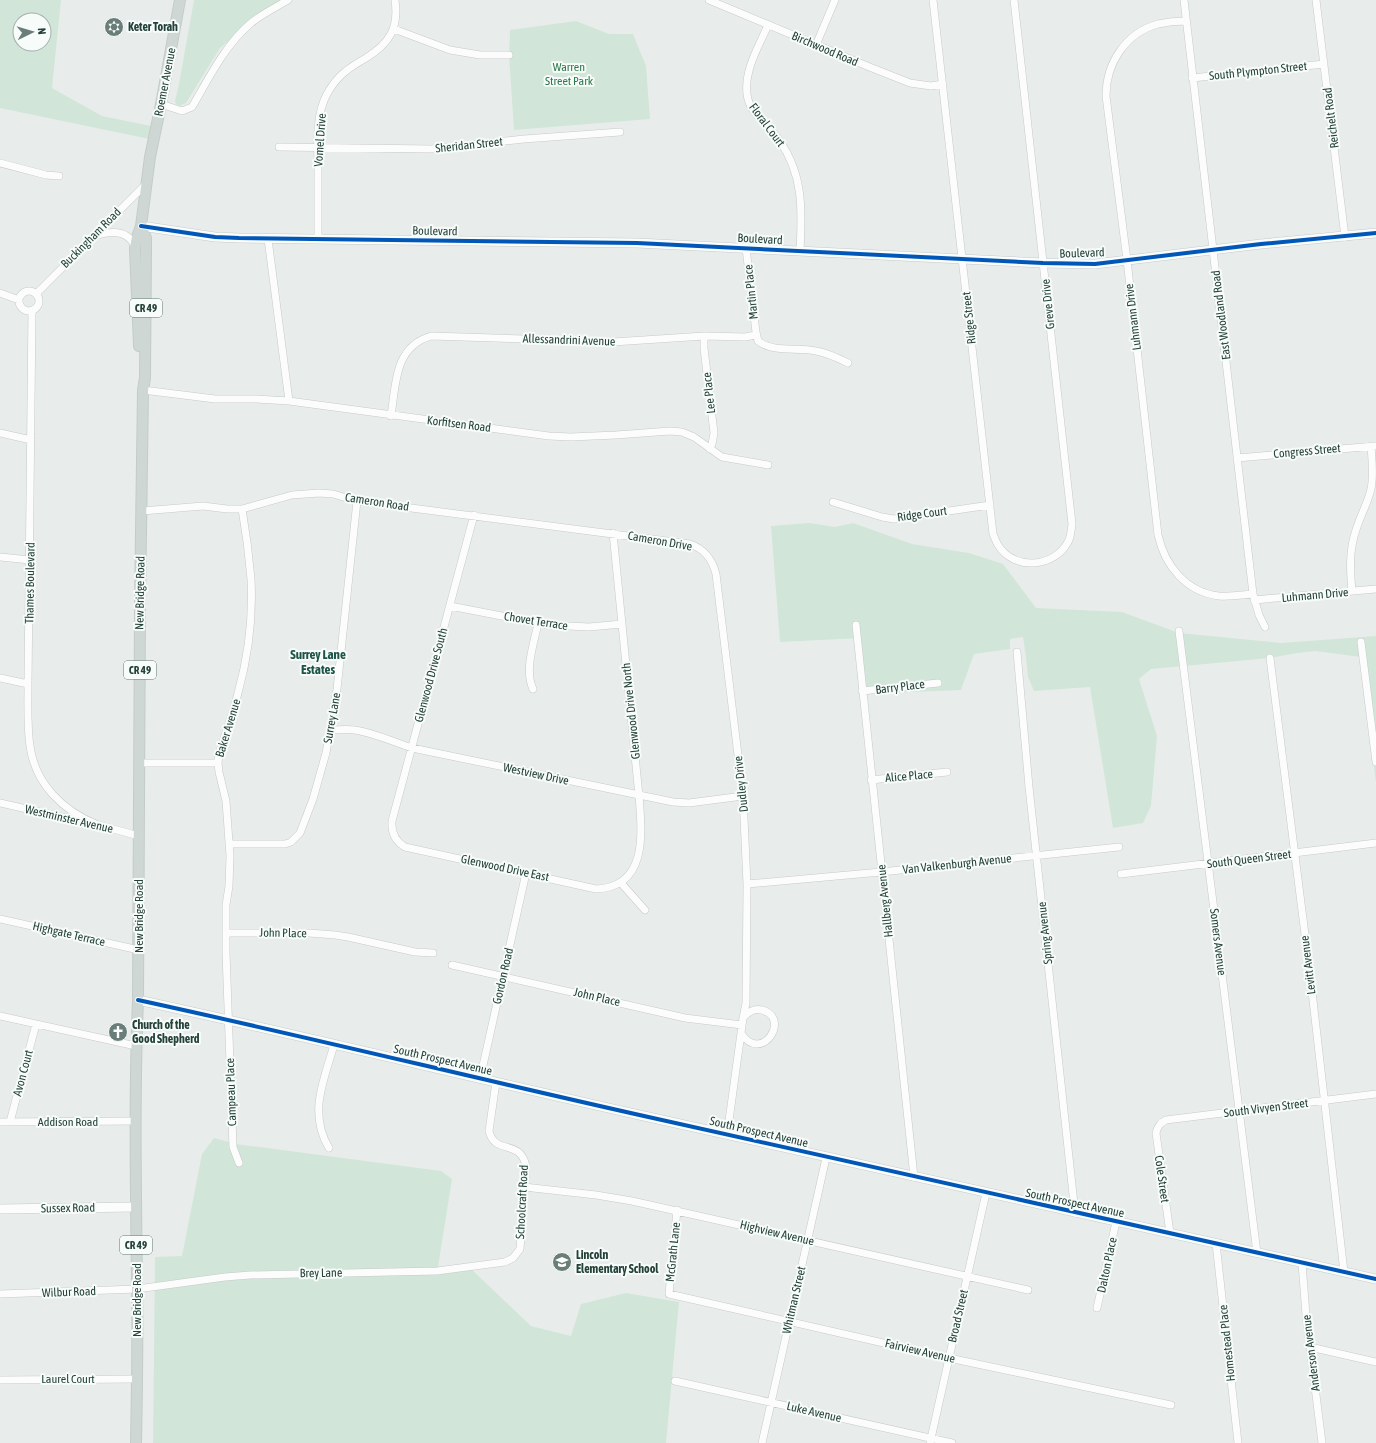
<svg xmlns="http://www.w3.org/2000/svg" width="1376" height="1443" font-family="'Asap Condensed',sans-serif">
<style>
.green{fill:#d1e6d8;fill-rule:evenodd}
.lines{fill:none;stroke-linecap:round;stroke-linejoin:round}
.street-casing{stroke:#c5cac8;stroke-width:8}
.secondary-casing{stroke:#c3cbc8;stroke-width:10}
.primary-casing{stroke:#c3ccc9;stroke-width:12}
.street{stroke:#fcfcfc;stroke-width:7}
.secondary{stroke:#fcfcfc;stroke-width:9}
.primary{stroke:#cfd7d5;stroke-width:10}
.cycleway-casing{stroke:#f7fbf9;stroke-width:6}
.cycleway{stroke:#0057b8;stroke-width:4}
.labels{text-anchor:middle;stroke-width:4;stroke-linejoin:round;paint-order:stroke}
.shield{fill:#f7fbf9;stroke:#637a73;stroke-width:1}
.shield-label{font-size:11px;font-weight:bold;fill:#24423a}
.poi-label{font-size:12px;font-weight:bold;fill:#24423a;stroke:#f7fbf9;text-anchor:start}
.street-label{font-size:12px;fill:#24423a;stroke:#f7fbf9}
.park-label{font-size:12px;fill:#2d7a4b;stroke:#f7fbf9}
.neighbourhood-label{font-size:13px;font-weight:bold;fill:#1f5548;stroke:#f7fbf9}
</style>
<rect width="100%" height="100%" fill="#e8edeb"/>
<path class="green" d="M0,0H61L52,88L102,116L156,127L154,140L0,108ZM20,20H44V44H20Z
M194,0H288L251,23L220,48L186,103L179,106L176,104L175,101L179,84Z
M576,21L609,34H633L646,66L650,119L514,130L509,55L510,30Z
M810,523L835,527L853,523L912,544L969,553L1003,564L1036,608L1122,612L1179,633L1281,643L1376,636V783L1361,657L1315,651L1297,653L1270,658L1151,669L1139,679L1157,736L1151,806L1143,823L1113,828L1090,687L1034,691L1028,677L1026,657L1023,637L1010,639V649L974,654L961,690L864,694L861,638L780,642L771,526Z
M214,1138L236,1144L441,1171L452,1179L438,1267L468,1266L531,1326L571,1336L581,1304L626,1293L679,1302L666,1443H153L155,1257L182,1256L202,1154Z"/>
<g class="lines">
<defs>
<path id="street" d="M709,0L867,66L910,83L931,86L943,84
M933,0L993,534C995,538 996,542 998,545C1014,571 1054,568 1068,542C1071,537 1071,530 1072,524L1014,0
M1184,0L1253,594L1259,615L1265,627
M1316,0L1345,237
M1186,21C1177,21 1167,22 1158,24C1125,33 1106,64 1106,96L1127,260L1158,535C1165,566 1186,592 1219,596C1230,597 1242,595 1253,594
M768,25C759,46 744,70 747,94C749,114 769,125 779,140C804,175 802,211 800,251
M394,29L450,50L480,55H509
M816,45L835,0
M1192,78L1324,64
M161,104L182,111L192,107C209,78 225,45 251,23C262,14 276,7 288,0
M279,147L432,149L524,139L620,132
M0,163L46,175L59,176
M95,236C110,231 128,229 135,247
M268,239L289,401
M318,239C318,216 318,193 318,169C318,145 315,116 327,94C332,85 338,77 346,71C352,66 359,62 366,58C390,43 399,28 395,0
M746,248L756,332L758,341C773,353 797,347 816,351C828,353 838,358 848,363
M19 301a10 10 0 1 1 20 0a10 10 0 1 1-20 0Z
M0,293L19,300
M36,294L147,183
M32,310L28,684C28,704 27,726 30,746C35,784 63,811 98,825
M704,336V348L714,433L712,444L710,449
M143,390L215,399H256L289,401L549,436L571,437L616,435L670,431L682,432L694,437L722,457L768,465
M391,416C396,384 394,347 431,336L613,342L704,336L745,337L756,335
M0,433L31,440
M1237,458L1375,446
M833,502L882,517L894,519L990,505
M142,511L203,506L227,509H242L292,495L319,493L333,494L357,501L690,544C704,549 712,558 716,574L743,796L747,884L746,1003L743,1018L741,1033C761,1065 792,1018 762,1010C754,1008 748,1012 743,1018
M474,515L392,821C391,833 395,841 405,847L596,889C648,887 642,833 639,796L613,533
M0,557L30,560
M1352,591C1350,570 1349,550 1356,530C1360,516 1368,503 1371,489C1374,475 1372,460 1371,446
M1254,600L1376,589
M450,606L548,625L589,627L622,624
M856,625L914,1177
M1179,631L1257,1253
M1361,642L1376,762
M1017,652L1029,787L1075,1213
M1270,658L1310,974L1344,1272
M0,678L28,684
M533,689C524,669 534,644 538,623
M862,691L938,683
M331,730C339,730 347,729 355,730C375,733 393,742 412,748L673,802L689,803L743,796
M139,763H218
M871,780L947,772
M0,803L84,822
M95,824L139,836
M229,844H285L291,842L300,833L313,799L326,753L337,689L357,501
M1121,874L1376,843
M621,883L645,910
M747,884L881,872L1119,847
M0,919L139,950
M227,933H309L335,935L348,937L415,952L433,953
M452,965L685,1018L742,1025
M0,1016L136,1046
M480,1079L526,873
M0,1122L136,1121
M10,1122L36,1024
M727,1135L741,1033
M329,1148C308,1113 324,1080 334,1045
M239,1163L233,1147L226,952V905L229,886L230,856L226,801L219,772L218,763L219,754C225,734 233,714 238,693C248,657 253,616 251,579C249,555 246,532 242,509
M524,1187L596,1195L632,1201L1028,1290
M677,1210L669,1294L949,1358L1171,1405
M1170,1233L1156,1133C1158,1126 1160,1123 1166,1120L1376,1094
M1216,1243L1238,1443
M1302,1263L1306,1315L1322,1443
M0,1294L137,1289L225,1277L250,1275L437,1271L505,1262L513,1258L520,1249L526,1166C520,1138 495,1156 489,1131L496,1082
M1097,1308L1116,1222
M1310,1347L1376,1362
M0,1380L137,1379
M675,1381L952,1443
M762,1443L826,1158
M930,1443L986,1193"/>
<path id="secondary" d="M141,226L215,237L239,238L637,243L1043,263L1095,264L1261,244L1376,233
M138,1000C304,1036 470,1077 635,1114C882,1171 1129,1225 1376,1279
M0,1209L135,1207"/>
<path id="primary" d="M139,346L135,248L137,237L141,226L150,157L161,104L180,0
M136,1443C137,1391 138,1340 137,1288C136,1192 134,1096 138,1000L140,603L143,390L145,378L146,248V238L141,226"/>
</defs>
<use href="#street" class="street-casing"/>
<use href="#secondary" class="secondary-casing"/>
<use href="#primary" class="primary-casing"/>
<use href="#street" class="street"/>
<use href="#secondary" class="secondary"/>
<use href="#primary" class="primary"/>
<defs>
<path id="cycleway" d="M141,226L215,237L239,238L637,243L1043,263L1095,264L1261,244L1376,233
M138,1000C304,1036 470,1077 635,1114C882,1171 1129,1225 1376,1279"/>
</defs>
<use href="#cycleway" class="cycleway-casing"/>
<use href="#cycleway" class="cycleway"/>
</g>
<defs>
<symbol id="synagogue-disc" viewBox="-11 -11 22 22"><circle r="9.5" fill="#697e78" stroke="#f7fbf9"/><path d="M0-6.5L5.6 3.2H-5.6ZM0 6.5L5.6-3.2H-5.6Z" fill="#fff"/></symbol>
<symbol id="church-disc" viewBox="-11 -11 22 22"><circle r="9.5" fill="#697e78" stroke="#f7fbf9"/><path d="M-1.2-6h2.4v3.5h3.3v2.4h-3.3V6h-2.4V-.1h-3.3v-2.4h3.3Z" fill="#fff"/></symbol>
<symbol id="school-disc" viewBox="-11 -11 22 22"><circle r="9.5" fill="#697e78" stroke="#f7fbf9"/><path d="M0-5L7-2L0 1L-7-2ZM-4 1L0 2.5L4 1V4Q0 6-4 4Z" fill="#fff"/></symbol>
</defs>
<g fill-rule="evenodd">
<use href="#synagogue-disc" x="103" y="16" width="22" height="22"/>
<use href="#church-disc" x="107" y="1021" width="22" height="22"/>
<use href="#school-disc" x="551" y="1251" width="22" height="22"/>
</g>
<g class="labels">
<g class="shield">
<rect x="130" y="299" width="32" height="18" rx="3"/>
<rect x="124" y="661" width="32" height="18" rx="3"/>
<rect x="120" y="1236" width="32" height="18" rx="3"/>
</g>
<g class="shield-label">
<text x="146" y="312">CR 49</text>
<text x="140" y="674">CR 49</text>
<text x="136" y="1249">CR 49</text>
</g>
<g class="poi-label">
<text x="128" y="31">Keter Torah</text>
<text x="132" y="1029">Church of the<tspan x="132" dy="14">Good Shepherd</tspan></text>
<text x="576" y="1259">Lincoln<tspan x="576" dy="14">Elementary School</tspan></text>
</g>
<g class="street-label">
<text transform="translate(825 49) rotate(23)" y="4">Birchwood Road</text>
<text transform="translate(1258 71) rotate(-6)" y="4">South Plympton Street</text>
<text transform="translate(165 82) rotate(-79)" y="4">Roemer Avenue</text>
<text transform="translate(1331 118) rotate(-97)" y="4">Reichelt Road</text>
<text transform="translate(767 125) rotate(53)" y="4">Floral Court</text>
<text transform="translate(320 140) rotate(-86)" y="4">Vomel Drive</text>
<text transform="translate(469 145) rotate(-6)" y="4">Sheridan Street</text>
<text transform="translate(435 231) rotate(1)" y="4">Boulevard</text>
<text transform="translate(91 238) rotate(-45)" y="4">Buckingham Road</text>
<text transform="translate(760 239) rotate(3)" y="4">Boulevard</text>
<text transform="translate(1082 253) rotate(-2)" y="4">Boulevard</text>
<text transform="translate(751 292) rotate(-96)" y="4">Martin Place</text>
<text transform="translate(1048 304) rotate(-96)" y="4">Greve Drive</text>
<text transform="translate(1221 315) rotate(-97)" y="4">East Woodland Road</text>
<text transform="translate(1133 317) rotate(-97)" y="4">Luhmann Drive</text>
<text transform="translate(969 318) rotate(-96)" y="4">Ridge Street</text>
<text transform="translate(569 340) rotate(2)" y="4">Allessandrini Avenue</text>
<text transform="translate(709 393) rotate(-96)" y="4">Lee Place</text>
<text transform="translate(459 424) rotate(7)" y="4">Korfitsen Road</text>
<text transform="translate(1307 451) rotate(-5)" y="4">Congress Street</text>
<text transform="translate(377 502) rotate(9)" y="4">Cameron Road</text>
<text transform="translate(922 514) rotate(-8)" y="4">Ridge Court</text>
<text transform="translate(660 541) rotate(10)" y="4">Cameron Drive</text>
<text transform="translate(30 583) rotate(-89)" y="4">Thames Boulevard</text>
<text transform="translate(140 593) rotate(-89)" y="4">New Bridge Road</text>
<text transform="translate(1315 595) rotate(-5)" y="4">Luhmann Drive</text>
<text transform="translate(536 621) rotate(9)" y="4">Chovet Terrace</text>
<text transform="translate(431 675) rotate(-75)" y="4">Glenwood Drive South</text>
<text transform="translate(900 687) rotate(-7)" y="4">Barry Place</text>
<text transform="translate(631 711) rotate(-96)" y="4">Glenwood Drive North</text>
<text transform="translate(332 718) rotate(-80)" y="4">Surrey Lane</text>
<text transform="translate(228 728) rotate(-73)" y="4">Baker Avenue</text>
<text transform="translate(536 774) rotate(12)" y="4">Westview Drive</text>
<text transform="translate(909 776) rotate(-5)" y="4">Alice Place</text>
<text transform="translate(741 784) rotate(-96)" y="4">Dudley Drive</text>
<text transform="translate(69 819) rotate(13)" y="4">Westminster Avenue</text>
<text transform="translate(1249 859) rotate(-7)" y="4">South Queen Street</text>
<text transform="translate(957 864) rotate(-6)" y="4">Van Valkenburgh Avenue</text>
<text transform="translate(505 868) rotate(12)" y="4">Glenwood Drive East</text>
<text transform="translate(885 901) rotate(-96)" y="4">Hallberg Avenue</text>
<text transform="translate(139 916) rotate(-90)" y="4">New Bridge Road</text>
<text transform="translate(283 933) rotate(1)" y="4">John Place</text>
<text transform="translate(1045 933) rotate(-96)" y="4">Spring Avenue</text>
<text transform="translate(69 934) rotate(13)" y="4">Highgate Terrace</text>
<text transform="translate(1218 942) rotate(83)" y="4">Somers Avenue</text>
<text transform="translate(1308 965) rotate(-97)" y="4">Levitt Avenue</text>
<text transform="translate(503 976) rotate(-77)" y="4">Gordon Road</text>
<text transform="translate(597 997) rotate(13)" y="4">John Place</text>
<text transform="translate(443 1060) rotate(13)" y="4">South Prospect Avenue</text>
<text transform="translate(23 1073) rotate(-75)" y="4">Avon Court</text>
<text transform="translate(231 1092) rotate(-92)" y="4">Campeau Place</text>
<text transform="translate(1266 1108) rotate(-7)" y="4">South Vivyen Street</text>
<text x="68" y="1126">Addison Road</text>
<text transform="translate(759 1132) rotate(13)" y="4">South Prospect Avenue</text>
<text transform="translate(1162 1179) rotate(82)" y="4">Cole Street</text>
<text transform="translate(522 1202) rotate(-87)" y="4">Schoolcraft Road</text>
<text transform="translate(1075 1203) rotate(12)" y="4">South Prospect Avenue</text>
<text transform="translate(68 1208) rotate(-1)" y="4">Sussex Road</text>
<text transform="translate(777 1233) rotate(13)" y="4">Highview Avenue</text>
<text transform="translate(673 1252) rotate(-84)" y="4">McGrath Lane</text>
<text transform="translate(1107 1265) rotate(-78)" y="4">Dalton Place</text>
<text transform="translate(321 1273) rotate(-1)" y="4">Brey Lane</text>
<text transform="translate(69 1292) rotate(-2)" y="4">Wilbur Road</text>
<text transform="translate(137 1300) rotate(-90)" y="4">New Bridge Road</text>
<text transform="translate(794 1300) rotate(-77)" y="4">Whitman Street</text>
<text transform="translate(958 1316) rotate(-77)" y="4">Broad Street</text>
<text transform="translate(1227 1343) rotate(-96)" y="4">Homestead Place</text>
<text transform="translate(920 1351) rotate(13)" y="4">Fairview Avenue</text>
<text transform="translate(1311 1353) rotate(-97)" y="4">Anderson Avenue</text>
<text x="68" y="1383">Laurel Court</text>
<text transform="translate(814 1412) rotate(13)" y="4">Luke Avenue</text>
</g>
<g class="park-label">
<text x="569" y="71">Warren<tspan x="569" dy="14">Street Park</tspan></text>
</g>
<g class="neighbourhood-label">
<text x="318" y="659">Surrey Lane<tspan x="318" dy="15">Estates</tspan></text>
</g>
</g>
<g transform="translate(32 32) rotate(85)"><circle r="19" fill="#f7fbf9" stroke="#a3b1ad"/>
<path d="M0-3L7 15L0 10L-7 15Z" fill="#697e78"/>
<text y="-6" font-size="11" font-weight="bold" text-anchor="middle" fill="#24423a">N</text>
</g>
</svg>
